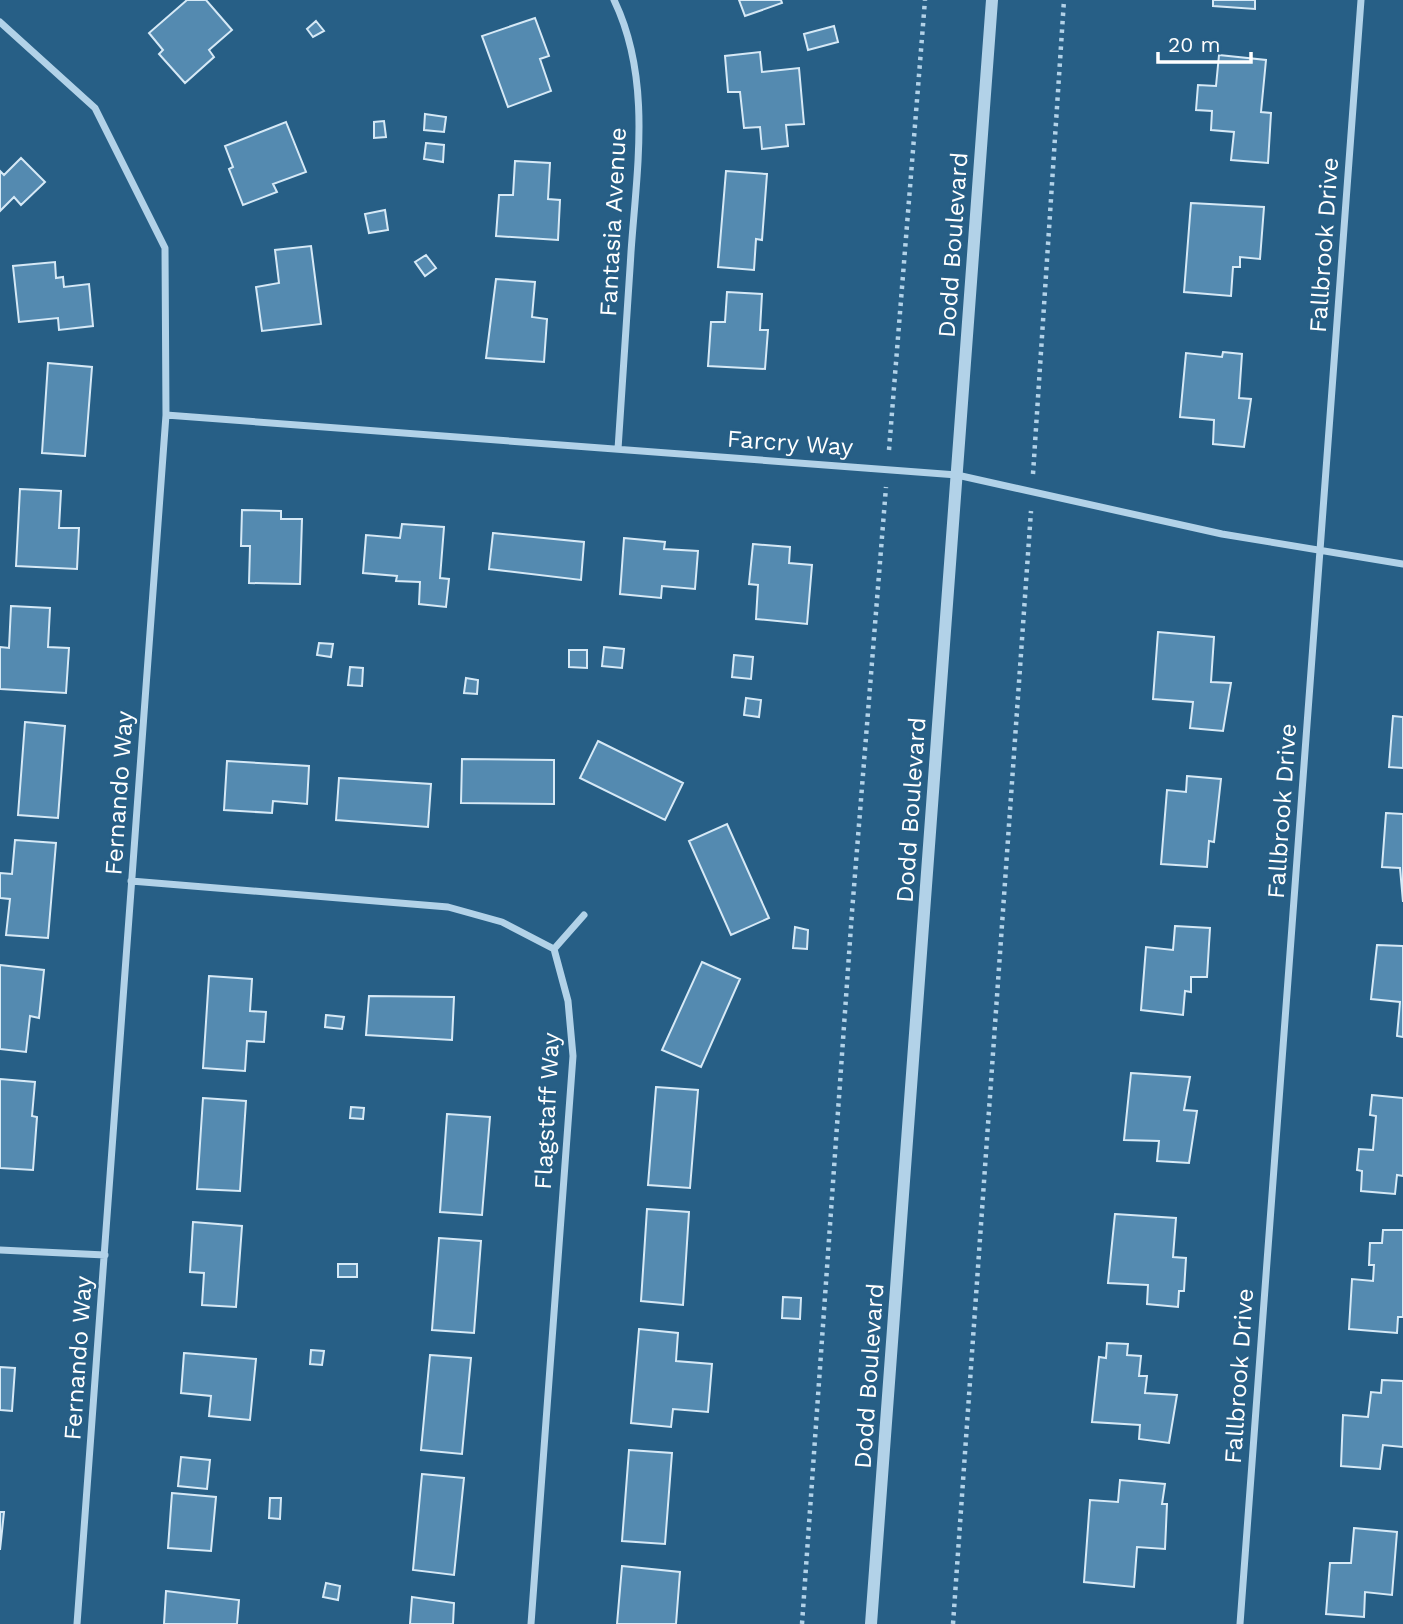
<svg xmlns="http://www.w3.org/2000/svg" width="1403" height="1624" font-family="'Work Sans',sans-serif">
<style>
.building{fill:#548ab0;stroke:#d6e9f6;stroke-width:2}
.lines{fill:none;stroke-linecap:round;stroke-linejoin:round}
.path{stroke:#b2d2e8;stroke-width:4.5;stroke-dasharray:3.5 5;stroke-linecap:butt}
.minor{stroke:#b2d2e8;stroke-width:7}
.tertiary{stroke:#b2d2e8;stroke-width:12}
.labels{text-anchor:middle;stroke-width:5;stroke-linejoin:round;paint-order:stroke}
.street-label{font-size:24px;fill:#fff;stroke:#275f86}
</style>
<rect width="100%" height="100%" fill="#275f86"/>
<path class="building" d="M187,0H206L232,30L209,50L214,57L185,83L159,54L163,50L149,33Z
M739,0H781L782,3L745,16Z
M1213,0H1255V9L1213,6Z
M535,18L549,56L540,59L551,91L508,107L482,36Z
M316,21L324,31L313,37L307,29Z
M834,26L838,42L808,50L804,34Z
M760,52L762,72L799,68L804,124L786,125L788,146L762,149L760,127L744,128L740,92H728L725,56Z
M1219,55L1266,60L1261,112L1271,113L1268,163L1231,160L1234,132L1211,130L1212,111L1196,110L1198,85L1216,86Z
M425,114L446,117L444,132L424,130Z
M384,121L386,137L374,138V122Z
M286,122L306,172L273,184L277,192L243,205L229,169L233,167L225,146Z
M426,143L444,145L443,162L424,159Z
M21,158L45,182L21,205L14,197L0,211V171L4,175Z
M515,161L550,163L548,199L560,200L558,240L496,236L499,195H513Z
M726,171L767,174L762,240L756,239L754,270L718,267Z
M1191,203L1264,207L1260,259L1240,257V267H1233L1231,296L1184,292Z
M385,210L388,230L369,233L365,214Z
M311,246L321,324L262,331L256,287L279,283L275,250Z
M426,255L436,268L425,276L415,262Z
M55,262L56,278L63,277L64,287L89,284L93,326L59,330L58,318L19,322L13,266Z
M496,279L535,282L532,317L547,319L544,362L486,358Z
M727,292L762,294L760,330H768L765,369L708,366L711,322H725Z
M1223,352L1242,354L1239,398L1251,399L1244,447L1213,444L1214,420L1180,417L1186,353L1222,357Z
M48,363L92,367L85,456L42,453Z
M20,489L61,491L59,528H79L77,569L16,566Z
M242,510L281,511V519H302L300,584L249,583L250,546H241Z
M402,524L444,527L440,578L449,579L446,607L419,604L420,582L396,581L397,576L363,573L366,535L400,538Z
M493,533L584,542L581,580L489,569Z
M624,538L665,542L664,549L698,551L695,589L662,586L661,598L620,594Z
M753,544L790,547L789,563L812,565L807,624L756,619L758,585L749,584Z
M11,606L50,608L48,647L69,648L66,693L0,689V647L9,648Z
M1158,632L1214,637L1211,682L1231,683L1223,731L1190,728L1193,702L1153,699Z
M319,643L333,644L331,657L317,655Z
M604,647L624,649L622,668L602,666Z
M569,650H587V668L569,667Z
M734,655L753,657L751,679L732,677Z
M350,667L363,668L362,686L348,685Z
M466,678L478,680L477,694L464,693Z
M746,698L761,700L759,717L744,715Z
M1393,716L1403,717V768L1389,767Z
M25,722L65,726L58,818L18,815Z
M598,741L683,783L665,820L580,778Z
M462,759L554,760V804L461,803Z
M227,761L309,766L307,804L273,801L272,813L224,810Z
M1187,776L1221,779L1214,842L1209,841L1207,867L1161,864L1167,790L1186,792Z
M339,778L431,784L428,827L336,820Z
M1386,813L1403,814V902L1400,868L1382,867Z
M727,824L769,918L731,935L689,841Z
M15,840L56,843L48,938L6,935L10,899L0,898V873L12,874Z
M1175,926L1210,928L1207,977H1191V992L1185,991L1183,1015L1141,1010L1146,947L1173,950Z
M795,927L808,930L807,949L793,948Z
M1377,945L1403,946V1037L1397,1036L1400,1002L1371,999Z
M702,962L740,979L701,1067L662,1050Z
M0,965L44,970L39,1018L30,1016L26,1052L0,1049Z
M209,976L252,979L250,1011L266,1012L264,1042L247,1041L245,1071L203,1068Z
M369,996L454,997L452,1040L366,1035Z
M326,1015L344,1017L342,1029L325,1027Z
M1131,1073L1190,1077L1184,1110L1197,1111L1189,1163L1157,1161L1159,1141L1124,1140Z
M0,1079L35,1082L32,1116L37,1117L33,1170L0,1168Z
M656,1087L698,1090L690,1188L648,1185Z
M1372,1095L1403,1098V1176L1397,1175L1395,1194L1361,1191L1362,1171L1357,1170L1359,1149L1373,1150L1376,1116L1370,1115Z
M203,1098L246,1101L240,1191L197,1189Z
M351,1107L364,1108L363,1119L350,1118Z
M447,1114L490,1117L482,1215L440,1212Z
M647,1209L689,1212L683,1305L641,1301Z
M1115,1214L1176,1218L1173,1257L1186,1258L1184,1291H1179L1178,1307L1147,1304L1148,1285L1108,1283Z
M193,1222L242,1226L236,1307L202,1305L204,1273L190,1272Z
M1383,1230H1403V1317H1398L1397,1333L1349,1329L1352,1279L1373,1281L1374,1265H1369L1370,1243H1382Z
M439,1238L481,1241L474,1333L432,1330Z
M338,1264H357V1277H338Z
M783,1297L801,1298L800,1319L782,1318Z
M639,1329L678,1333L676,1361L712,1364L708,1412L673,1409L671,1427L631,1423Z
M1107,1343L1128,1344L1127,1355L1141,1356L1139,1376H1147L1145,1393L1177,1395L1169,1443L1139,1439L1140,1425L1092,1422L1099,1357L1106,1358Z
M311,1350L324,1351L322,1365L310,1364Z
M184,1353L256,1359L250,1420L209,1416L211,1396L181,1393Z
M430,1355L471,1358L462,1454L421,1450Z
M0,1367L15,1368L12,1411L0,1410Z
M1382,1380L1403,1381V1447L1383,1445L1380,1469L1341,1466L1343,1415L1368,1417L1371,1392L1381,1393Z
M629,1450L672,1453L665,1544L622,1541Z
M181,1457L210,1460L207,1489L178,1486Z
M422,1474L464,1478L454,1575L413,1570Z
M1120,1480L1165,1484L1162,1504H1167L1165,1549L1137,1547L1134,1587L1084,1582L1090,1500L1118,1502Z
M172,1493L216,1497L211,1551L168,1548Z
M270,1498H281L280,1519L269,1518Z
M0,1512H4L0,1550Z
M1354,1528L1397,1532L1392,1595L1365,1592L1364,1617L1326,1614L1330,1563H1351Z
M622,1566L680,1572L676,1624H617Z
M326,1583L340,1586L338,1600L323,1597Z
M166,1591L239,1600L237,1624H164Z
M412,1597L454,1603L453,1624H410Z"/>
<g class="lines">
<path class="path" d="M889,450L925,0
M1033,474L1064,0
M802,1624L852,912L886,487
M953,1624L1031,511"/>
<path class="minor" d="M614,0C652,79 637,167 631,252C627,318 622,384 618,449
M0,22L95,108L165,248L166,415L77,1624
M166,415L957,475L1222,534L1403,564
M131,881L448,907L502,922L554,949L568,1001L573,1056L531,1624
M554,949L584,915
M0,1250L105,1255
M1240,1624L1361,0"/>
<path class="tertiary" d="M871,1624L992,0"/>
</g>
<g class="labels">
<g class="street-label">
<text transform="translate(613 222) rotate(-87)" y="8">Fantasia Avenue</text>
<text transform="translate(953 245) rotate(-86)" y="8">Dodd Boulevard</text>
<text transform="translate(1324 245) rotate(-86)" y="8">Fallbrook Drive</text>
<text transform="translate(790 443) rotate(4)" y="8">Farcry Way</text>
<text transform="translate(119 793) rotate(-86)" y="8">Fernando Way</text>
<text transform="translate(911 810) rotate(-86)" y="8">Dodd Boulevard</text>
<text transform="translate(1282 811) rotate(-86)" y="8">Fallbrook Drive</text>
<text transform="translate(547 1111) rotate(-87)" y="8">Flagstaff Way</text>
<text transform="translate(78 1358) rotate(-86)" y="8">Fernando Way</text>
<text transform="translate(869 1376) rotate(-86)" y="8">Dodd Boulevard</text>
<text transform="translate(1239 1376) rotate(-86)" y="8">Fallbrook Drive</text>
</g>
</g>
<path d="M1158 52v10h93v-10" fill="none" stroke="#ffffff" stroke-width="3.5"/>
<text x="1168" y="52" font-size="21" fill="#ffffff" stroke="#275f86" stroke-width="5" paint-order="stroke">20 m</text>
</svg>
